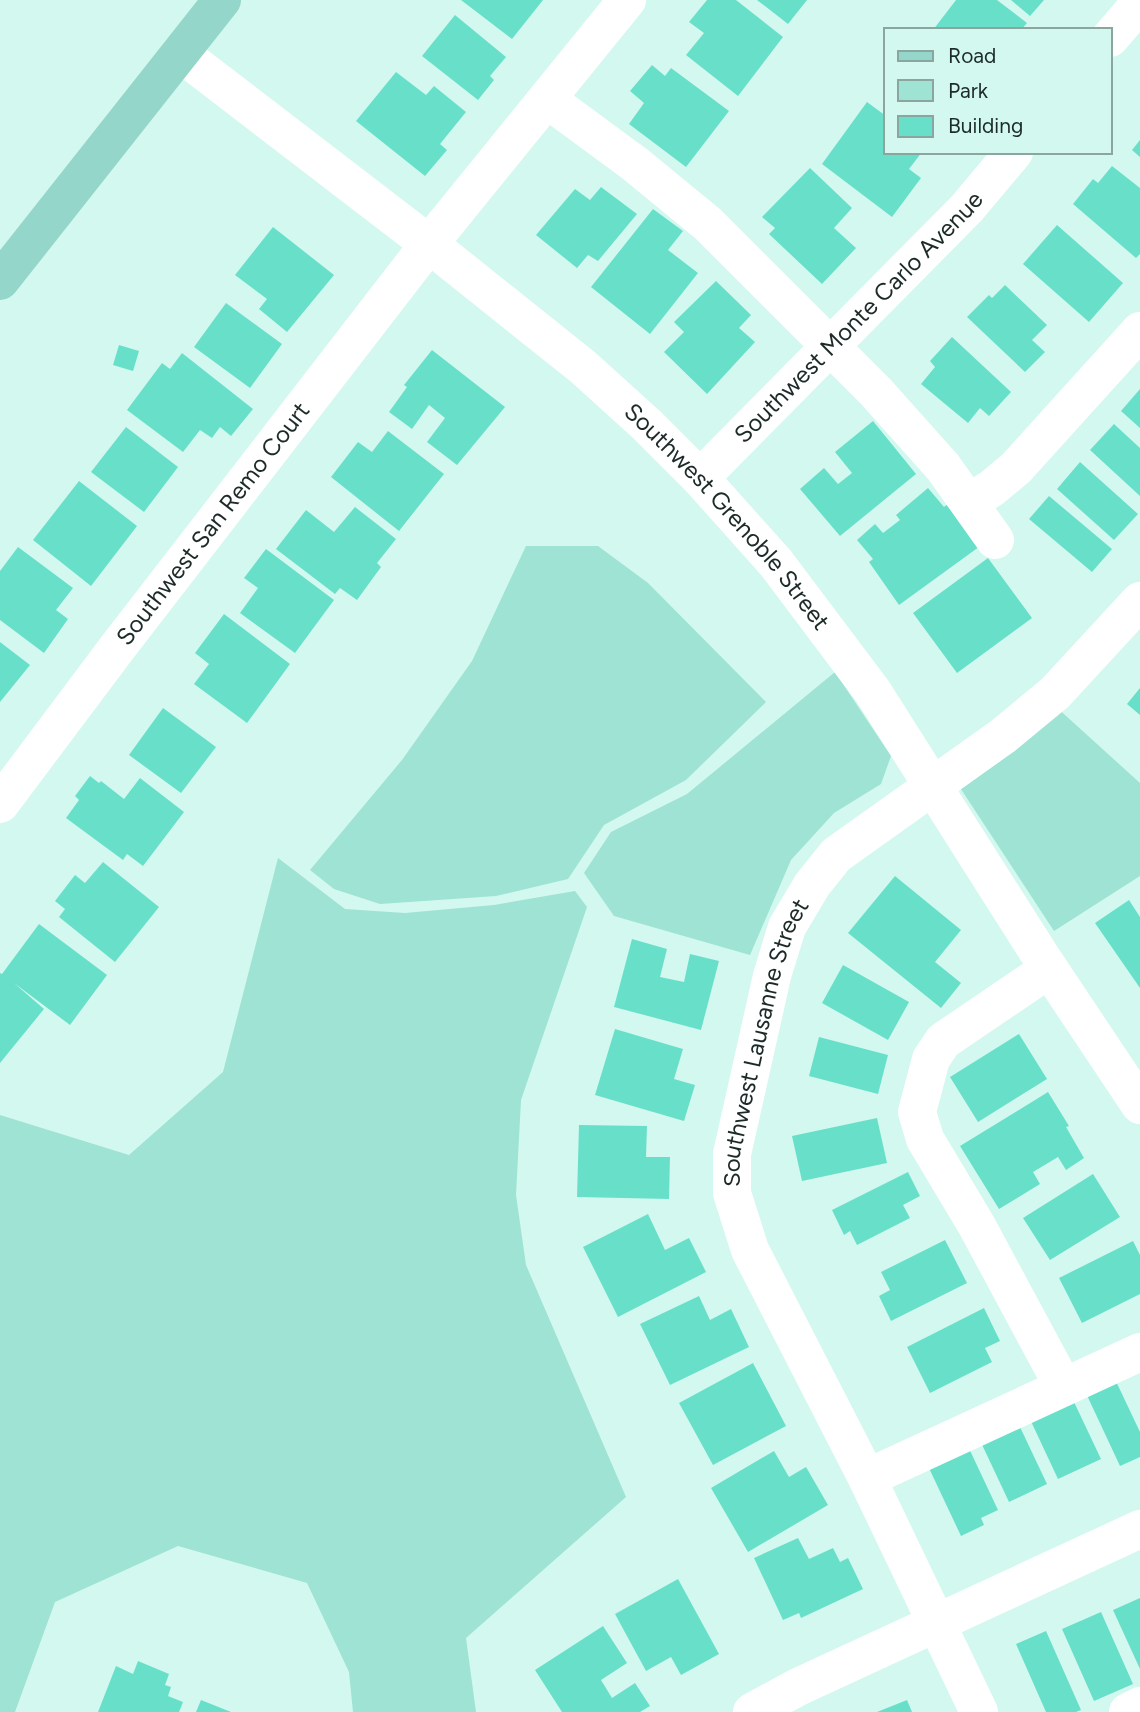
<svg xmlns="http://www.w3.org/2000/svg" width="1140" height="1712" font-family="Figtree,sans-serif">
<style>
.green{fill:#9ee3d4}
.building{fill:#68e0c9}
.lines{fill:none;stroke-linecap:round;stroke-linejoin:round}
.minor{stroke:#fff;stroke-width:38}
.major{stroke:#94d6ca;stroke-width:38}
.labels{text-anchor:middle;stroke-width:6;stroke-linejoin:round;paint-order:stroke}
.street-label{font-size:24px;fill:#1d2b28;stroke:#d3f8ef}
</style>
<rect width="100%" height="100%" fill="#d3f8ef"/>
<path class="green" d="M526,546H598L648,583L766,702L686,780L604,825L568,879L496,896L380,904L334,889L310,870L402,760L472,661Z
M835,672L891,756L881,784L834,813L791,860L750,955L614,916L584,873L611,832L687,794Z
M1054,705L1140,783V876L1054,931L955,780Z
M278,858L345,909L405,913L494,905L575,891L587,907L521,1100L516,1195L526,1265L626,1497L466,1638L476,1712H353L349,1672L307,1583L178,1546L55,1602L15,1712H0V1115L129,1155L223,1072Z"/>
<path class="building" d="M461,0H543L512,39Z
M707,0H736L783,37L738,96L686,55L704,33L689,22Z
M757,0H807L788,24Z
M956,0H997L1027,23L1021,30H933Z
M1011,0H1044L1030,16Z
M455,15L506,57L490,76L494,80L478,100L422,56Z
M652,65L665,76L671,68L729,111L686,167L629,124L644,103L630,91Z
M396,72L426,95L434,86L466,112L440,144L447,150L425,176L356,121Z
M867,102L886,116V152H922L909,169L921,178L892,217L822,164Z
M1140,140V157L1132,150Z
M1112,166L1140,188V254L1136,258L1073,204L1093,179L1098,183Z
M810,168L852,208L834,228L856,248L822,284L769,234L775,228L762,217Z
M601,187L637,214L598,261L588,255L577,268L536,235L575,189L590,200Z
M653,209L683,231L668,250L698,273L650,334L591,287Z
M1057,225L1123,283L1089,322L1023,264Z
M273,227L334,275L287,332L259,309L267,299L235,275Z
M716,281L751,315L739,328L755,342L707,394L664,352L684,332L674,322Z
M1005,285L1047,325L1032,340L1045,352L1025,372L967,317L989,295L992,298Z
M226,303L282,344L250,388L194,347Z
M952,337L1011,392L989,416L980,408L968,423L921,384L935,367L930,361Z
M119,345L139,351L133,371L113,365Z
M432,350L505,407L457,465L427,442L445,418L429,405L412,429L389,412L407,387L404,385Z
M182,353L253,409L231,436L220,427L212,438L200,430L183,452L127,410L162,363L170,369Z
M1140,389V428L1121,411Z
M873,421L916,474L840,536L800,489L824,468L838,484L852,473L835,452Z
M1114,424L1140,448V496L1090,450Z
M126,427L178,467L144,512L91,472Z
M388,431L444,474L399,531L331,477L358,442L372,452Z
M1080,462L1138,514L1114,540L1057,489Z
M79,481L137,526L91,586L33,540Z
M928,488L944,507L952,501L983,544L899,605L869,562L873,559L857,540L875,524L883,533L900,520L896,515Z
M1049,496L1112,549L1092,572L1029,519Z
M355,507L396,539L377,563L381,567L357,600L340,588L335,594L276,549L306,510L334,532Z
M18,547L73,588L56,610L68,619L44,653L0,620V571Z
M266,549L334,600L295,653L240,613L258,588L244,578Z
M988,558L1032,618L957,673L913,613Z
M224,614L290,664L247,723L194,684L209,664L195,653Z
M0,642L30,665L0,702Z
M1140,688V715L1127,704Z
M163,708L216,747L181,793L129,755Z
M90,776L99,783L101,781L124,799L140,778L184,812L143,866L127,854L123,860L66,818L79,800L75,796Z
M103,862L159,907L115,962L59,917L65,909L55,901L75,875L85,883Z
M895,876L961,930L935,962L961,983L941,1008L848,933Z
M1129,900L1140,917V988L1095,923Z
M39,924L107,975L70,1025L14,983L44,1009L0,1063V973L2,974Z
M632,939L667,949L660,977L684,982L690,954L719,961L701,1030L614,1007Z
M843,965L909,1002L888,1040L822,1003Z
M615,1029L683,1049L674,1079L695,1085L684,1121L595,1095Z
M1019,1034L1047,1079L978,1122L950,1077Z
M819,1037L888,1055L878,1094L809,1076Z
M1048,1092L1069,1126L1066,1127L1084,1158L1066,1170L1058,1157L1033,1172L1040,1184L999,1209L960,1146Z
M877,1118L887,1163L802,1181L792,1136Z
M579,1125L647,1126L646,1157H670L669,1199L577,1197Z
M908,1172L920,1196L903,1205L910,1218L857,1245L850,1231L844,1235L832,1210Z
M1093,1174L1120,1217L1050,1260L1023,1218Z
M648,1214L665,1250L689,1238L706,1272L618,1317L583,1247Z
M945,1240L967,1283L891,1321L879,1296L890,1290L881,1272Z
M1133,1241L1140,1255V1294L1082,1323L1059,1278Z
M699,1296L710,1320L731,1309L749,1347L670,1385L640,1324Z
M984,1308L1000,1341L985,1348L992,1362L930,1393L907,1347Z
M753,1363L786,1426L713,1465L679,1403Z
M1113,1375L1140,1432V1457L1120,1466L1084,1389Z
M1074,1402L1101,1459L1058,1479L1028,1415Z
M1020,1427L1047,1484L1009,1502L977,1434Z
M966,1442L998,1510L981,1518L984,1525L961,1536L928,1466Z
M774,1451L789,1477L806,1467L828,1505L748,1552L711,1488Z
M798,1538L809,1559L833,1548L840,1562L848,1558L863,1589L801,1618L799,1613L783,1620L754,1558Z
M678,1579L719,1654L681,1675L671,1657L646,1671L615,1614Z
M1140,1598V1669L1113,1610Z
M1101,1612L1133,1684L1094,1701L1062,1629Z
M603,1626L627,1663L601,1680L612,1698L635,1683L650,1706L640,1712H562L535,1670Z
M1046,1631L1081,1710L1076,1712H1046L1016,1644Z
M138,1661L169,1674L165,1685L171,1687L168,1696L183,1702L179,1712H98L116,1666L133,1674Z
M201,1700L231,1712H196Z
M907,1700L912,1712H877Z"/>
<g class="lines">
<g class="minor">
<path d="M1110,38L1140,3L1137,0"/>
<path id="s1" d="M180,53L429,244L583,367L647,425L700,478L776,563L873,692L1038,952L1140,1105"/>
<path d="M548,100L635,164L708,224L876,392L943,467L995,540"/>
<path id="s2" d="M700,478L967,208L1014,152"/>
<path d="M970,502L992,488L1016,468L1140,331"/>
<path id="s3" d="M0,804L117,648L429,244L627,0"/>
<path d="M1049,969L943,1041L931,1059L917,1112L925,1139L977,1226L1063,1386"/>
<path d="M867,1478L1140,1352"/>
<path d="M752,1712L798,1687L1140,1529"/>
<path id="s4" d="M979,1712L867,1478L750,1250L732,1193V1154L772,976L787,927L812,885L836,855L1003,736L1055,693L1140,601"/>
<path d="M1128,1712L1140,1706"/>
</g>
<path class="major" d="M0,281L222,0"/>
</g>
<g class="labels">
<g class="street-label">
<text dy="8" stroke="none"><textPath href="#s2" startOffset="226">Southwest Monte Carlo Avenue</textPath></text>
<text dy="8" stroke="none"><textPath href="#s1" startOffset="719">Southwest Grenoble Street</textPath></text>
<text dy="8" stroke="none"><textPath href="#s3" startOffset="352">Southwest San Remo Court</textPath></text>
<text dy="8" stroke="none"><textPath href="#s4" startOffset="730">Southwest Lausanne Street</textPath></text>
</g>
</g>
<rect x="884" y="28" width="228" height="126" fill="#d3f8ef" stroke="#8aa69f" stroke-width="2"/>
<rect x="898" y="51" width="35" height="10" fill="#94d6ca" stroke="#8aa69f" stroke-width="2"/>
<text x="948" y="63" font-size="21" fill="#1d2b28">Road</text>
<rect x="898" y="80" width="35" height="21" fill="#9ee3d4" stroke="#8aa69f" stroke-width="2"/>
<text x="948" y="98" font-size="21" fill="#1d2b28">Park</text>
<rect x="898" y="116" width="35" height="21" fill="#68e0c9" stroke="#8aa69f" stroke-width="2"/>
<text x="948" y="133" font-size="21" fill="#1d2b28">Building</text>
</svg>
